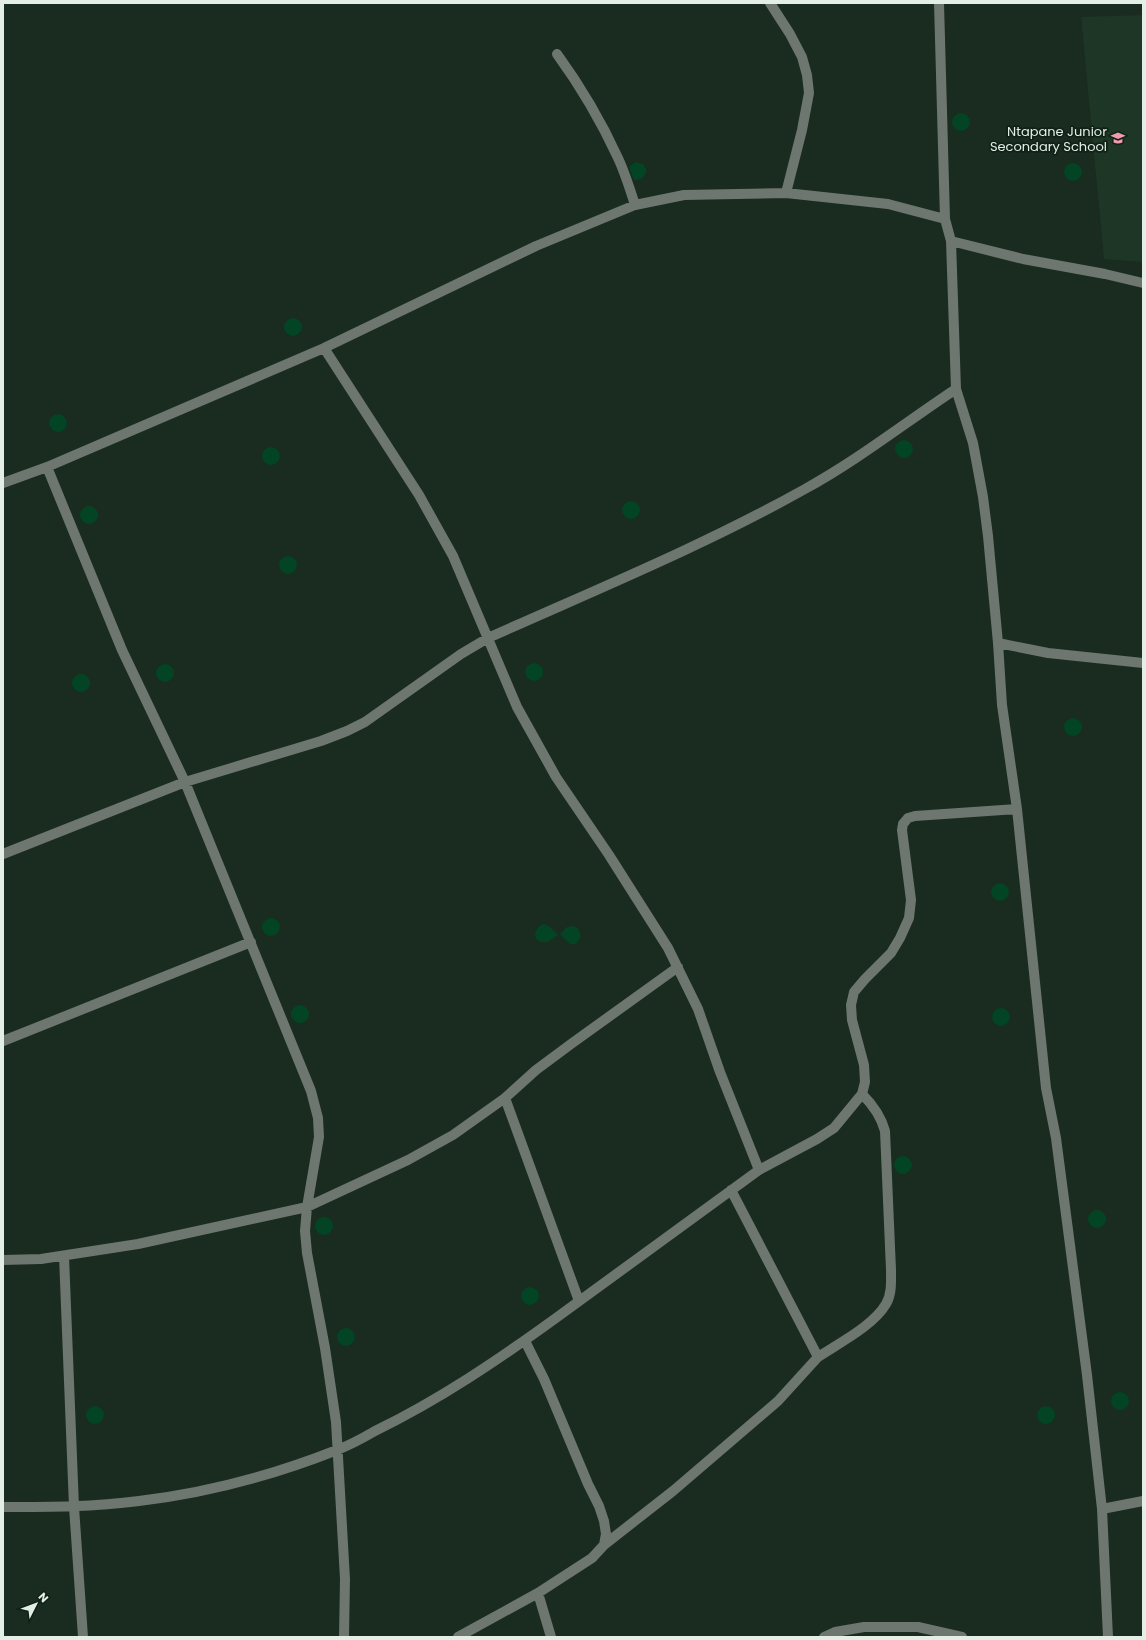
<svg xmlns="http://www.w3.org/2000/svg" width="1146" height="1640" font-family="Poppins,sans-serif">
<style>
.built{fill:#1e3626}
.building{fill:#024423}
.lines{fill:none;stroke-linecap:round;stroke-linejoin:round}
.minor{stroke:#6d766f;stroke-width:10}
.labels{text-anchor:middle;stroke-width:3.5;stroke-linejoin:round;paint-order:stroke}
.poi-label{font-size:13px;fill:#e3eee6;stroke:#102116;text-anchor:end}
</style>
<rect width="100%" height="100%" fill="#1a2b1f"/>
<path class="built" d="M1143,15V262L1104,259L1081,17Z"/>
<path class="building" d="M952 122a9 9 0 1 1 18 0a9 9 0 1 1-18 0Z
M635,162L643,164L646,169V173L643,178L637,180H634L629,167Z
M1064 172a9 9 0 1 1 18 0a9 9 0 1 1-18 0Z
M284 327a9 9 0 1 1 18 0a9 9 0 1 1-18 0Z
M49 423a9 9 0 1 1 18 0a9 9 0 1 1-18 0Z
M895 449a9 9 0 1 1 18 0a9 9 0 1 1-18 0Z
M262 456a9 9 0 1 1 18 0a9 9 0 1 1-18 0Z
M622 510a9 9 0 1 1 18 0a9 9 0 1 1-18 0Z
M80 515a9 9 0 1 1 18 0a9 9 0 1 1-18 0Z
M279 565a9 9 0 1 1 18 0a9 9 0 1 1-18 0Z
M525 672a9 9 0 1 1 18 0a9 9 0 1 1-18 0Z
M156 673a9 9 0 1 1 18 0a9 9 0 1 1-18 0Z
M72 683a9 9 0 1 1 18 0a9 9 0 1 1-18 0Z
M1064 727a9 9 0 1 1 18 0a9 9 0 1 1-18 0Z
M991 892a9 9 0 1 1 18 0a9 9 0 1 1-18 0Z
M262 927a9 9 0 1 1 18 0a9 9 0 1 1-18 0Z
M544,924L550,927L558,935L548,942H541L536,939L535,933L539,926Z
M573,926L578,928L581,937L576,944H570L560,934L567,927Z
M291 1014a9 9 0 1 1 18 0a9 9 0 1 1-18 0Z
M992 1017a9 9 0 1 1 18 0a9 9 0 1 1-18 0Z
M894 1165a9 9 0 1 1 18 0a9 9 0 1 1-18 0Z
M1088 1219a9 9 0 1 1 18 0a9 9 0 1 1-18 0Z
M315 1226a9 9 0 1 1 18 0a9 9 0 1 1-18 0Z
M521 1296a9 9 0 1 1 18 0a9 9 0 1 1-18 0Z
M337 1337a9 9 0 1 1 18 0a9 9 0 1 1-18 0Z
M1111 1401a9 9 0 1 1 18 0a9 9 0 1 1-18 0Z
M86 1415a9 9 0 1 1 18 0a9 9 0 1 1-18 0Z
M1037 1415a9 9 0 1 1 18 0a9 9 0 1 1-18 0Z"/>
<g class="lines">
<path class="minor" d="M770,3L790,34L802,57L807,75L809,93L802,130L786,193
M939,3L945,219L951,241L956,389L973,443L983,497L988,536L998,643L1002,705L1017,809L1046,1088L1056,1138L1087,1375L1102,1509L1108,1637
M557,54C581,87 601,121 618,158C625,173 630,189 635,205
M951,241L1023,259L1105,274L1143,283
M47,467L122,650L185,782L311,1091L318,1118L319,1137L307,1207L305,1231L307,1253L325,1348L336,1422L345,1579L344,1637
M3,483L47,467L324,348L536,246L635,205L684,195L786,193L888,204L945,219
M998,643L1048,653L1143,663
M3,854L185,782L321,741L347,731L365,722L461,654L488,638C595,590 703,546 805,489C858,460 906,422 956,389
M3,1041L251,942
M505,1098L579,1301
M759,1170L817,1139L834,1128L862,1094L865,1082L864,1065L852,1020L851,1005L854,992L865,979L891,953L900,938L909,918L911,900L902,830L903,824L908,818L915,816L1017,809
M731,1190L818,1357C839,1343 873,1326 886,1304C892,1294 891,1281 891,1270L885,1131C881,1116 873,1105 862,1094
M64,1256L74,1507L83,1637
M3,1260L41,1259L138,1244L307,1207L408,1160L453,1135L505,1098L536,1070L571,1044L678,967
M3,1507C49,1507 94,1507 139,1501C206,1493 274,1475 337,1450C350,1445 363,1438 375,1431C439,1400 498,1360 556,1318C624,1269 691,1219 759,1170L720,1072L698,1009L668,948L609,855L556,777L517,707L453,556L419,495L324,348
M1102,1509L1143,1501
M604,1545L673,1491L778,1401L818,1357
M538,1593L551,1637
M458,1637L538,1593L592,1558L604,1545L606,1534L604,1521L599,1506L588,1484L544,1379L525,1341
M824,1637L835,1632L864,1627H918L962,1637"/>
</g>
<defs>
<symbol id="school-bare" viewBox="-9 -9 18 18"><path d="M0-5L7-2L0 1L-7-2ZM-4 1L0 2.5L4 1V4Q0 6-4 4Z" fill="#f29aaf" stroke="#102116" stroke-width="2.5" paint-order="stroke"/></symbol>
</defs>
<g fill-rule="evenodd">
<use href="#school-bare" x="1108" y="128" width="20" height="20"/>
</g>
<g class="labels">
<g class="poi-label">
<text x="1107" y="136">Ntapane Junior<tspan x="1107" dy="15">Secondary School</tspan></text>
</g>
</g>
<rect width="1146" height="1640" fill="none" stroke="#e3eee6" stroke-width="8"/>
<g transform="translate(36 1604) rotate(48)" stroke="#102116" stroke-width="3" paint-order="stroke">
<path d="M0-3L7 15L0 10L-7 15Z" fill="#e3eee6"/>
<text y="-6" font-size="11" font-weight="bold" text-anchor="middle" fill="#e3eee6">N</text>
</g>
</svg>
